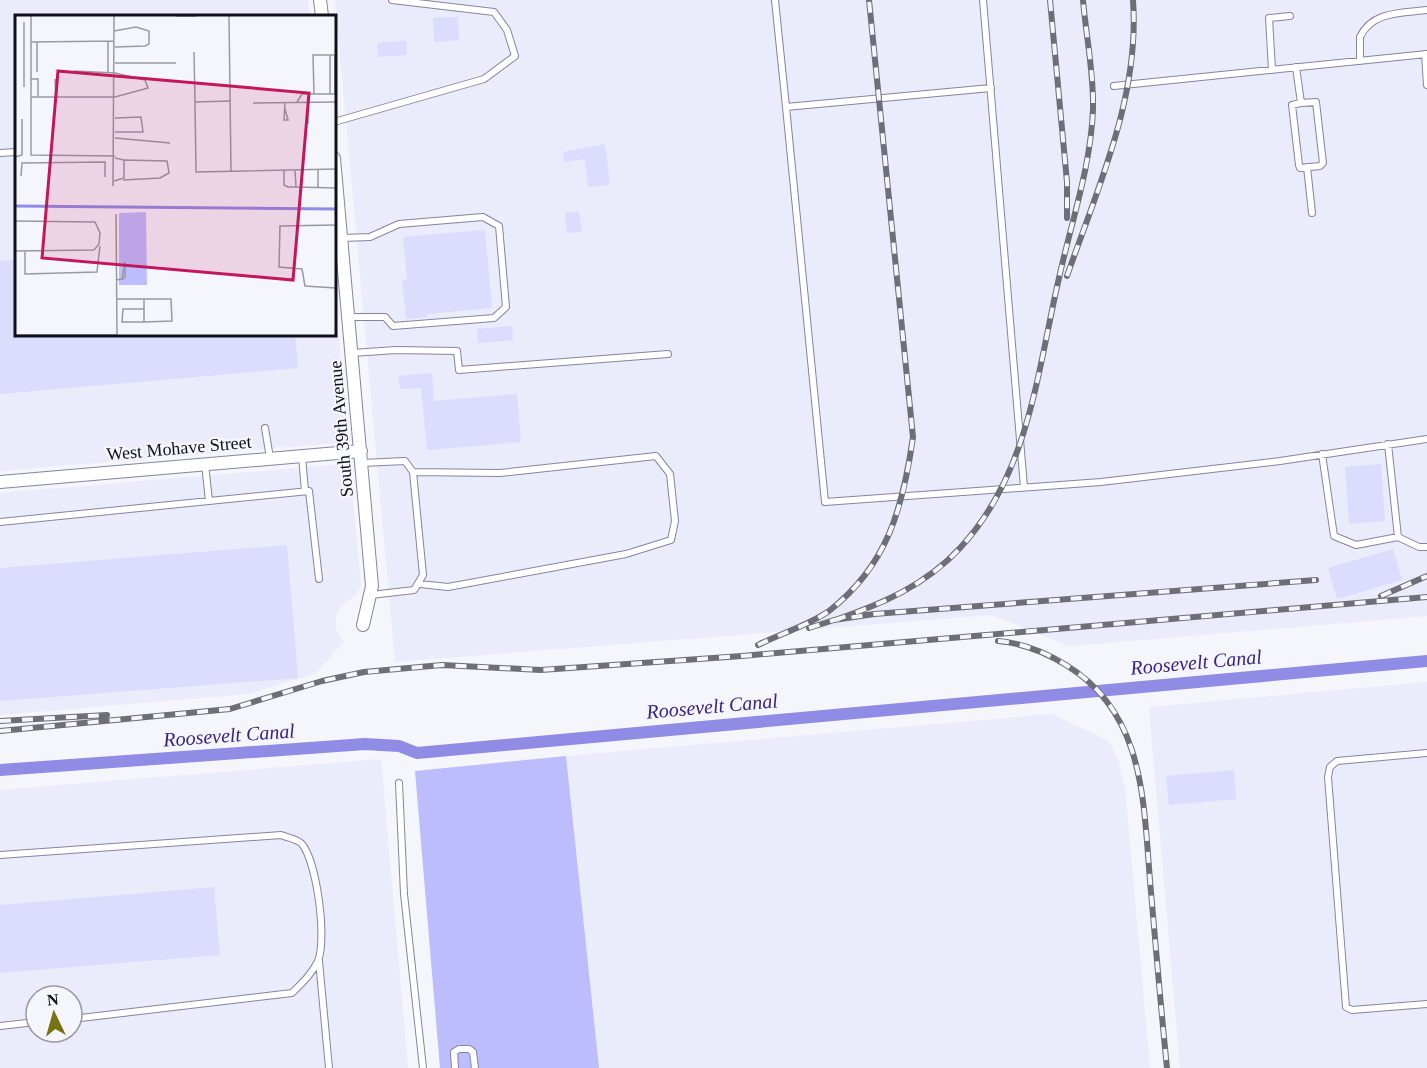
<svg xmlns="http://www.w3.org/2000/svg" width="1427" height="1068" font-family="'Times New Roman',serif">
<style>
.built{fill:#eaebfb;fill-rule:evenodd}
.green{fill:#bcbcff}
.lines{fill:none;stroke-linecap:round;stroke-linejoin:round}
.canal{stroke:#908ce5;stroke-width:12}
.building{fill:#dbdcfe}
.lane-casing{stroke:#8484a3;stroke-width:8}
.street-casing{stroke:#8484a3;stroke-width:14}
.lane{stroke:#fff;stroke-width:6}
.street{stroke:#fff;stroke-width:12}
.rail-casing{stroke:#6e6e77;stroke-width:6}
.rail{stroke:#f5f5fc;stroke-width:4;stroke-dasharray:11;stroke-linecap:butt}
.labels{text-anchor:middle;stroke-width:4.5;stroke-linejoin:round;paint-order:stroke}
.street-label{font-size:18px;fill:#10101b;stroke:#f5f5fc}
.water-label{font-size:20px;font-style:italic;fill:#372187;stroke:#f5f5fc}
.inset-river{fill:none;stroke:#908ce5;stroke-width:3}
.inset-road{fill:none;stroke:#9999a2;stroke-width:1.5}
.view{fill:#c2185b;fill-opacity:0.15;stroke:#c2185b;stroke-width:3}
.inset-edge{fill:none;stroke:#10101b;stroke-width:3}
</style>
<rect width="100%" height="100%" fill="#f5f5fc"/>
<path class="built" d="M0,0H308L309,16H16V334H334L335,293L346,422L342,438L336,443L0,471Z
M335,0H1427V616L1069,646L992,615L395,662Z
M333,465L342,468L351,480L361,585L357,594L341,606L336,617V629L344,642L316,673L249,694L0,715V493Z
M1427,682V1068H1180L1149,707Z
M1052,714L1109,741L1118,760L1125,788L1150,1068H599L566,756Z
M381,759L408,1068H0V790ZM36,996H72V1032H36Z"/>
<path class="green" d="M566,756L599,1068H440L415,771Z"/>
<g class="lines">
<path class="canal" d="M0,770L365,744L399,746L417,753L1427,661"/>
</g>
<path class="building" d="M458,17L459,40L434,42L433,18Z
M406,41L407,55L378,57L377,43Z
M605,144L610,185L588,187L585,159L564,162L563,152Z
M579,211L582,232L567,233L565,213Z
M485,230L492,308L427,314V317L406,319L402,280H407L403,237Z
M16,260V334H295L298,368L0,394V261Z
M512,326L513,340L478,343L477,329Z
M432,373L434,401L517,394L521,442L427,450L421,388L400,389L398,376Z
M1381,464L1385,521L1349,524L1345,467Z
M287,545L298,678L0,701V568Z
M1393,549L1402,580L1337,599L1328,568Z
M1234,770L1236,799L1169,805L1166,776Z
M214,887L220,955L0,973V905Z"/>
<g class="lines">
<defs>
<path id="lane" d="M775,0L786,107
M983,0L1024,487
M1425,54L1427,85
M1360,61V37C1372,11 1402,13 1427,10
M1296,67L1301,103L1292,105L1299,165L1300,168L1320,166L1323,163L1316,102L1301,103
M1272,70L1269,18L1290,16
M1114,86L1427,54
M991,88L786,107L825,502L1101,482L1280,461L1427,439
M334,122L484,79L515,56L507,30L494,12L392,0
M0,153L16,152
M1307,167L1312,213
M342,238L370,237L399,224L483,217L499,226L506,307L494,318L393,326L385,317H349
M352,353L396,350L457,351L459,370L668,354
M265,428L270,458
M1322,454L1334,536L1356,545L1398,537L1388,444
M302,456L305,491
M362,463L405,461L413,472L423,575L414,590L371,595
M205,464L209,501
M413,472L500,473L656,456L670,474L675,521L671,540L626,554L448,587L420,584
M0,522L309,491L319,579
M1398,537L1419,547H1427
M1427,753L1337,761L1330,767L1328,777L1346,1007L1352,1010L1427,1004
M399,783L404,894L423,1068
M0,855L281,835C288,838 298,839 302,844C317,863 327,938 318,961C312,974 302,983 292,993L72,1019
M319,961L329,1068
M0,1026L36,1022
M455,1068L454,1052L459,1049H469L473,1052L475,1068"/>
<path id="street" d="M320,0L322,16
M334,158L372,586L363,625
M0,482L361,451"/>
</defs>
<use href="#lane" class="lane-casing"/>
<use href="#street" class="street-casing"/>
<use href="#lane" class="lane"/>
<use href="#street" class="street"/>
<defs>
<path id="rail" d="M1050,0L1067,182V218
M1067,276C1098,187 1140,96 1133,0
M1381,596L1427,576
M835,620C882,604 926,585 960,548C1029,474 1037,373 1059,278C1071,223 1091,166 1093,109C1094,73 1086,36 1083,0
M809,628L834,620L874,614L1316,580
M998,641C1022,643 1045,652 1066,665C1148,715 1143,807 1151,892C1156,950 1161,1009 1167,1068
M758,645C780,634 809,625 829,611C888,565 903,507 913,437L869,0
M0,721L107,715
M0,731L230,709L322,681L364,672L442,665L541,670L742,656L1427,597"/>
</defs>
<use href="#rail" class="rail-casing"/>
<use href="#rail" class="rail"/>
</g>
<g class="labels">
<g class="street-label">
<text transform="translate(341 429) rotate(-95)" y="6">South 39th Avenue</text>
<text transform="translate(179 448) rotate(-5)" y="6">West Mohave Street</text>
</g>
<g class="water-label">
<text transform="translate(1196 662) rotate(-5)" y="7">Roosevelt Canal</text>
<text transform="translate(712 706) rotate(-5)" y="7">Roosevelt Canal</text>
<text transform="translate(229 735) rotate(-4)" y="7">Roosevelt Canal</text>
</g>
</g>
<g transform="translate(15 15)">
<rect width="321" height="321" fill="#f5f5fc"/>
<path d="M131,197L132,270H104V198Z" fill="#bcbcff"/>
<path class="inset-river" d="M0,191L321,194"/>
<path class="inset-road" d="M16,1V140L100,141M161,1H181M214,1L216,157M99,16L121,12L134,16V29L130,31L100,32M93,26V58M16,27L99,26M22,27V57M179,37L180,87M315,40V79M320,40V79M100,48H161M16,64H23V82H16M40,64L41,83M9,72V7M299,79L298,40H321M23,82H100L133,73L130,65L100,58L59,56M216,86L180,87L181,157L321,154M270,87L269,105H273L270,94M282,87L287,79H321M293,87V109M238,88L321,87M100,103L126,102L128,117H100M100,123L155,128M0,142L7,140V104M303,154V173M269,156V170L273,172H281L280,155M6,161L7,148L90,147V162M108,165L145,163L154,158L152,146L109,145M99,166L109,163V145L100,143M98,171L99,1M281,172L321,173M101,199L102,320M0,206L80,207L85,218L84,229L79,235L0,236M321,210L265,211L264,252L287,254L290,271L321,273M10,236V259L82,257L85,231M101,265L108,264L110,262V247L107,264M102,284H129V294H108L107,307H129V294M129,284H156L157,306L129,307M0,320H102"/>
<path class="view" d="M43,56L294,78L278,265L27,243Z"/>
<rect width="321" height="321" class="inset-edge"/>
</g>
<g transform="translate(54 1014) rotate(355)"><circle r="28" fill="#f5f5fc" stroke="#9999a2" stroke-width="1.5"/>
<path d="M0-4.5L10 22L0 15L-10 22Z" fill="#797213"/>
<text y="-9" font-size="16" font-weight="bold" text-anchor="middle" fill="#10101b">N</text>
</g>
</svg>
